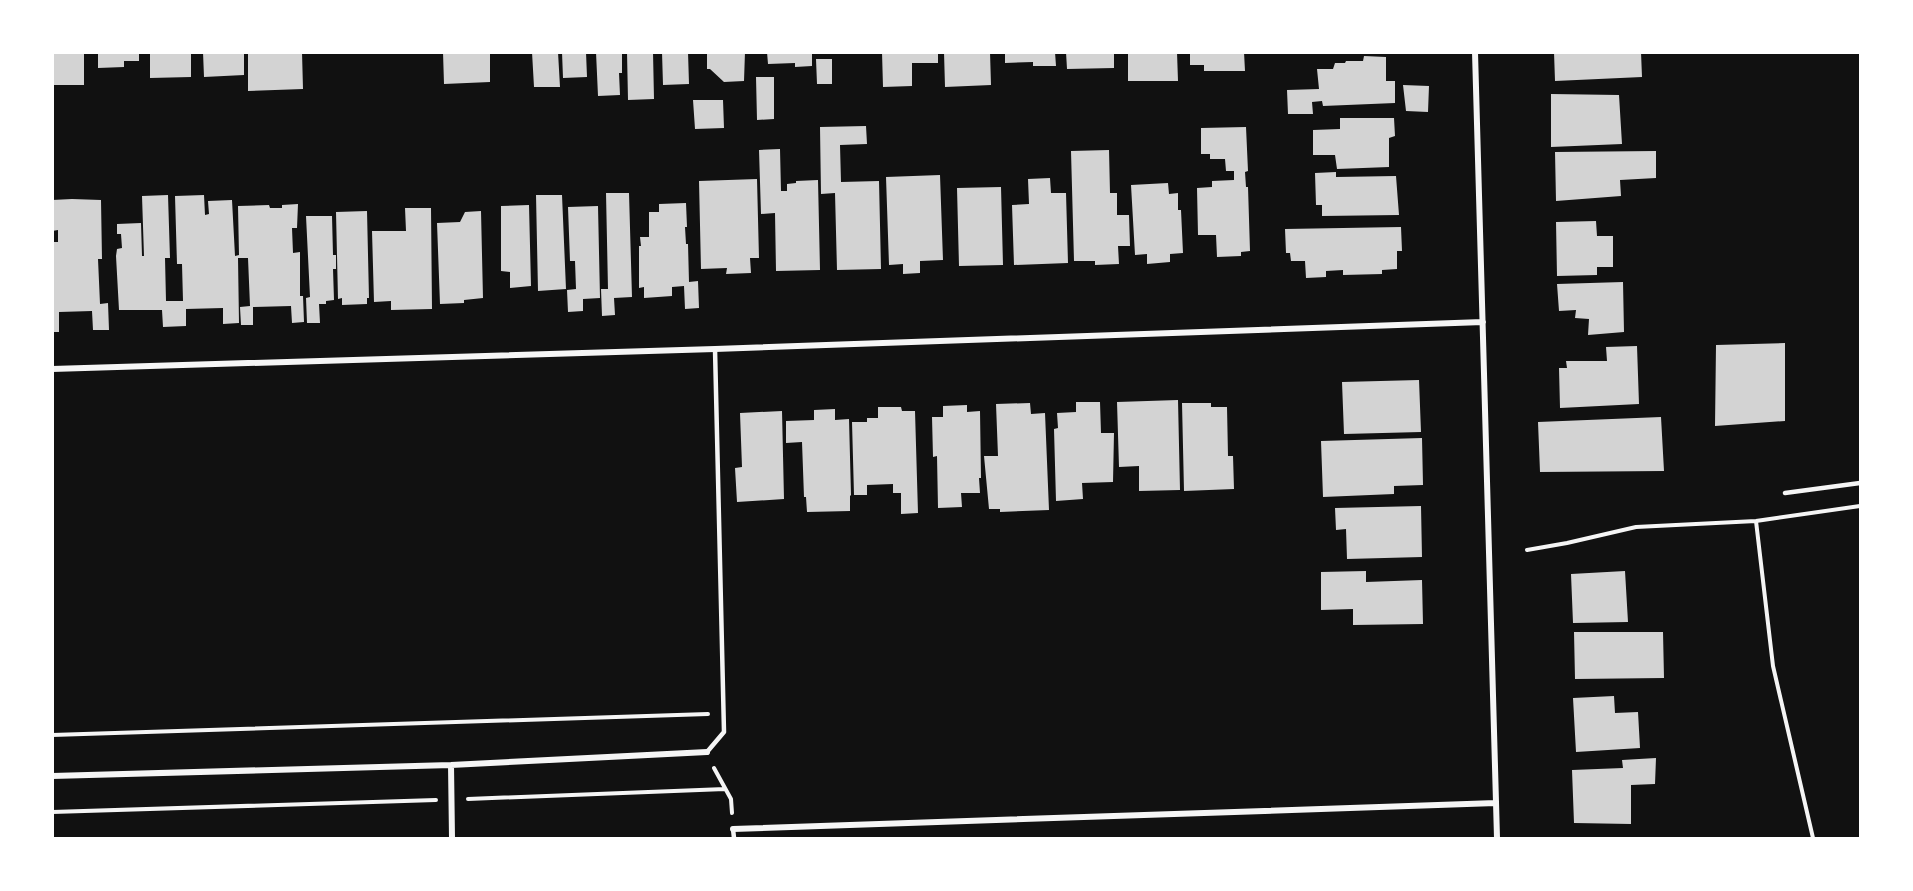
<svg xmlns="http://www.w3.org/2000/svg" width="1913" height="891" font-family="Ubuntu,sans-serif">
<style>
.building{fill:#d3d3d3}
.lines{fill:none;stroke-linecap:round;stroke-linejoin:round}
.path{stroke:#f5f5f5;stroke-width:4}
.service{stroke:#f5f5f5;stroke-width:4.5}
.minor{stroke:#f5f5f5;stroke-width:6}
</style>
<rect width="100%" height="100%" fill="#111"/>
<path class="building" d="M52,52H84V85H52Z
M98,52H139V61H124V67L98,68Z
M150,52H191V77L150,78Z
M203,52H244V75L204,77Z
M248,52H302L303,89L248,91Z
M443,52H490V82L444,84Z
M532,52H558L560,87H534Z
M562,52H586L587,77L563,78Z
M596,52H622V73H619L620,95L598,96Z
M627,52H653L654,99L628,100Z
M662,52H688L689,84L663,85Z
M707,52H745L744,81L724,82L710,69H707Z
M767,52H812V66L795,67V63L768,64Z
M882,52H938V63H912V86L883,87Z
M944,52H990L991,85L945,87Z
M1005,52H1055L1056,66H1033V62L1005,63Z
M1066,52H1114V68L1067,69Z
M1128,52H1177L1178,81H1128Z
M1190,52H1244L1245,71H1204V65H1190Z
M1554,52H1641L1642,77L1555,81Z
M1364,56L1386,57V81H1395V103L1323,106L1322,101L1312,102L1313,114H1288L1287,90L1319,89L1317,69H1333L1335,63H1345L1346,61H1363Z
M816,59H832V84H817Z
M756,77H774V119L757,120Z
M1403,85L1429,86L1428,112L1406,111Z
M1551,94L1619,95L1622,144L1551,147Z
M693,100H723L724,128L695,129Z
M1340,118H1394L1395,136L1389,138V167L1337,169L1335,155H1313V130L1340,129Z
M866,126L867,144L840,145L841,182L879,181L881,269L837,270L835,193L821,194L820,127Z
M1246,127L1248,171L1245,172L1246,187H1248L1250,251L1241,252V256L1217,257L1216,235H1198L1197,188L1212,187V181L1234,180V171H1226L1225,159H1210V154H1201V128Z
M780,149L781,191H787V184L796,183V181L818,180L820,270L776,271L775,213L761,214L759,150Z
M1109,150L1110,193H1117V215H1129L1130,246H1118L1119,264L1095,265V261H1074L1071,151Z
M1656,151V178L1620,180L1621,196L1556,201L1555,152Z
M1336,172V177L1396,176L1399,215L1322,216V205H1316L1315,173Z
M940,175L943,260L920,261V273L903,274V264L889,265L886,177Z
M1050,178L1051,193H1066L1068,263L1014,265L1012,205L1029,204L1028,179Z
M757,179L759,258H750L751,273L726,274L727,268L701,269L699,181Z
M1168,183L1169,194L1178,193V210H1181L1183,253L1170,254V262L1147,264V254L1135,255L1131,185Z
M1001,187L1003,265L959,266L957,188Z
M606,193H629L632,297L614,298L615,315L602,316L601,289H608Z
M168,195L170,258H165L166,301H183L182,264H177L175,196L204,195L205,215L209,214L208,201L232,200L235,256L239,255L238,206L269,205L270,208H282V205L298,204L297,228H292L293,253L300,252V296H303L304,322L292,323L291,306L253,307V325H241L240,307L250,306L248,258H238L239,323L223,324V308L186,309V326L163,327L162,310H119L116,256L117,249L122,248L121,234H117V224L141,223L142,256H144L142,196Z
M536,195H562L566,289L538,291Z
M72,199L101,200L102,259H98L100,304L108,303L109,330H93L92,311L59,312V332H52V242H58V230L52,231V200Z
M686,203L687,227H685L686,244H688L689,282L698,281L699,308L685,309L684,286L672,287V296L644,298V287L639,288V246H641L640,237H649V212H659V204Z
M529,205L531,286L510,288V272L501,271V206Z
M598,206L600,298L583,299V311L568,312L567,290L576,289L575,261H570L568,207Z
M405,208H431L432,309L391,310V301L374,302L372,231H406Z
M367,211L369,298H367V304L342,305V298L338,299L336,212Z
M481,211L483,298L464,300V303L440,304L437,223L460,222L465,212Z
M306,216H332L333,255H336V269H333L334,300L326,301V304H319L320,323H307L306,298L310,297Z
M1596,221L1597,236H1613V267H1597V275L1557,276L1556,222Z
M1401,227L1402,251H1397V269L1382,270V274L1343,275V270L1326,271V277L1306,278L1305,261H1291L1290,253H1286L1285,229Z
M1623,282L1624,332L1588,335L1589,319L1575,318L1576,310L1559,311L1557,284Z
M1785,343V421L1715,426L1716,345Z
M1637,346L1639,404L1560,408L1559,368H1567L1566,361H1607L1606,347Z
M1419,380L1421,432L1344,434L1342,382Z
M1178,400L1180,490L1139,491V466L1119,467L1117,402Z
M1076,402H1100L1101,433H1114L1113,482L1082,483L1083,499L1056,501L1054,429L1058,428L1057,413L1076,412Z
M1030,403L1031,414L1045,413L1049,510L1000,512V509H989L984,456H998L996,404Z
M1182,403H1211V407H1227L1228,456H1233L1234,489L1184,491Z
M967,405V412L980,411L981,478H979L980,493H961L962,507L938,508L937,456L933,457L932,417H943V406Z
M878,407H901L902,411H915L918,513L901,514V493H893V484L867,485V495H854L852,422H867V418H878Z
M835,409V420L849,419L851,495L850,496V511L807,512L806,497H804L802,442L786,443V421L814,420V410Z
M782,411L784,499L737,502L735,468L742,467L740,413Z
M1661,417L1664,471L1540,472L1538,422Z
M1422,438L1423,485L1394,486V494L1323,497L1321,441Z
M1421,506L1422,557L1347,559L1346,529L1336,530L1335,508Z
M1366,571V582L1422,580L1423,624L1353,625V609L1321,610V572Z
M1625,571L1628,622L1573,623L1571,574Z
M1574,632H1663L1664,678L1575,679Z
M1614,696L1615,713L1638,712L1640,748L1576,752L1573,698Z
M1656,758L1655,784L1631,785V824L1574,823L1572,770L1623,768L1622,760Z"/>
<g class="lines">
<path class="path" d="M1756,521L1773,666L1813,838
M1527,550L1567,543L1636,527L1756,521L1860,506
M52,735L708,714
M714,768L731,799L732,813
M468,799L725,789
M52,812L436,800"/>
<path class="service" d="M1785,493L1860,483
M707,752L724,732L715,349
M733,829L734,838"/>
<path class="minor" d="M1475,52L1497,838
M52,369L715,349L1483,322
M451,765L452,838
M52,776L451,765L707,752
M733,829L1496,803"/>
</g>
<rect width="1913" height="891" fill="none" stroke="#ffffff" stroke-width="108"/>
</svg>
